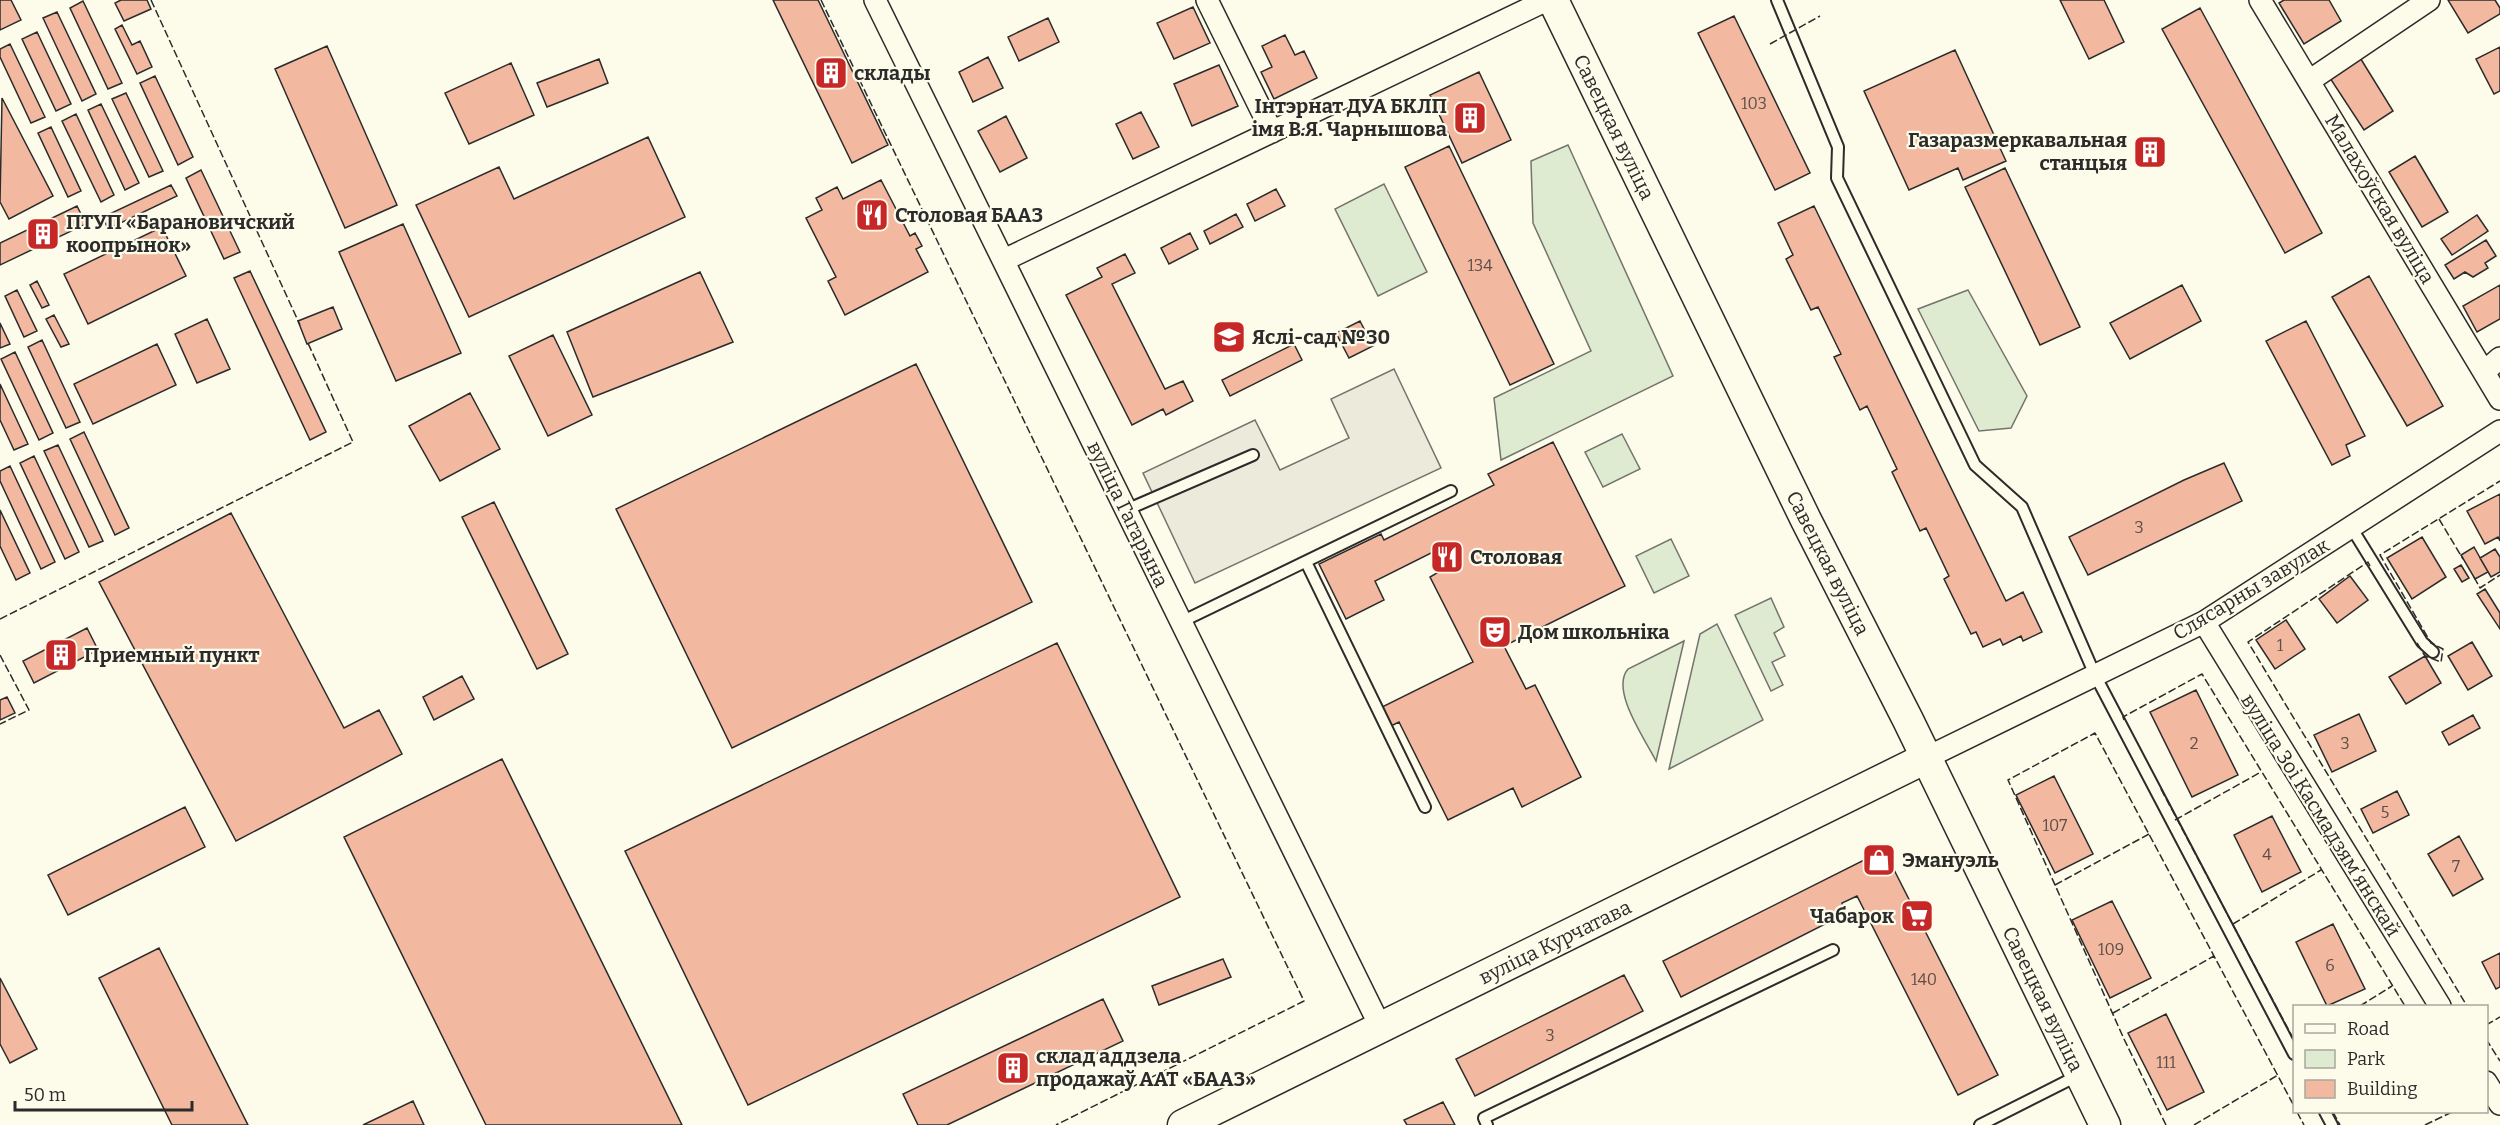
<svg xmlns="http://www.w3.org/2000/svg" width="2500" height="1125" font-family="Bitter,serif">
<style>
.green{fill:#deebd1;stroke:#74746e;stroke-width:1.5}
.parking{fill:#eceadb;stroke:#74746e;stroke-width:1.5}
.building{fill:#f2b8a0;stroke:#2b2b2b;stroke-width:1.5}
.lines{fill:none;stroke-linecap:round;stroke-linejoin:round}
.lane-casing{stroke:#2b2b2b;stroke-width:14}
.street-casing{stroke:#2b2b2b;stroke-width:24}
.secondary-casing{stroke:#2b2b2b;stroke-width:33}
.lane{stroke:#fdfbea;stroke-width:10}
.street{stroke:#fdfbea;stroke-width:21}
.secondary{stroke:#fdfbea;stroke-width:30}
.fence{stroke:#2b2b2b;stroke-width:1.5;stroke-dasharray:8 3;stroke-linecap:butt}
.labels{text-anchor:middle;stroke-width:4.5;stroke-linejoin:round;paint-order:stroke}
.number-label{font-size:16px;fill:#5d4e48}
.poi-label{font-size:20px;font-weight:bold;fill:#2b2b2b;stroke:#fdfbea;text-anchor:start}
.street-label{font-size:20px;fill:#2b2b2b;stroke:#fdfbea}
</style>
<rect width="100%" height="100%" fill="#fdfbea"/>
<path class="green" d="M1568,145L1673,376L1501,460L1494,398L1591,351L1533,223L1531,161Z
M1384,184L1427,272L1378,296L1335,209Z
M1968,290L2027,396L2011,428L1979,431L1918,309Z
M1622,434L1640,469L1603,487L1585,452Z
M1671,539L1689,576L1654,593L1636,556Z
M1771,598L1784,627L1774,633L1785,656L1772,662L1783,685L1771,691L1735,615Z
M1717,624L1763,720L1669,769L1700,634Z
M1684,641L1656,761C1645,739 1610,690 1628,669Z"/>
<path class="parking" d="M1394,369L1441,468L1195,583L1143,473L1255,420L1280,470L1349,438L1331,399Z"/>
<path class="building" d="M0,0H11L21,20L0,30Z
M121,0H147L151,9L124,21L115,3Z
M773,0H818L888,145L852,163Z
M2060,0H2104L2124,42L2089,59Z
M2284,0H2329L2341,21L2304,44L2279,3Z
M2448,0H2495L2500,8V14L2468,33Z
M83,1L122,83L108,89L70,8Z
M1193,7L1210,43L1174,59L1157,23Z
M2200,8L2322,233L2285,253L2162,29Z
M57,12L96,94L82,101L43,18Z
M1734,16L1810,173L1775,190L1698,33Z
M1048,18L1059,42L1019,61L1008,37Z
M122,25L132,45L140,41L152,67L137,74L115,29Z
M37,32L71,104L56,111L22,39Z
M1285,35L1295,55L1304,51L1317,78L1274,99L1261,72L1272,67L1262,46Z
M10,44L45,117L31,123L0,57V49Z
M327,46L397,205L345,228L275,69Z
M2500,47V91L2494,94L2476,59Z
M1955,50L2006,161L1963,180L1958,168L1909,190L1864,91Z
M2359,56L2393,111L2364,130L2328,75Z
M988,57L1003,88L973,102L959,72Z
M599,59L608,83L547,107L537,83Z
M511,63L534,115L469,144L445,93Z
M1219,65L1238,106L1192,126L1174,84Z
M1479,72L1511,140L1462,163L1430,95Z
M155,76L193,157L178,165L140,83Z
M126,93L163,171L149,177L112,99Z
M2,98L53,196L9,219L0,202Z
M101,104L139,183L125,190L88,110Z
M1141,112L1159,147L1133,159L1116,124Z
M76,114L114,195L101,202L62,121Z
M1006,116L1027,158L1000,172L978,131Z
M51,127L81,191L68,197L38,133Z
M648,137L685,217L469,317L416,205L499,167L514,199Z
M2154,141L2160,156L2146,163L2139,148Z
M1449,146L1554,364L1510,385L1405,167Z
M2415,156L2448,212L2422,227L2389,172Z
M2005,168L2080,327L2040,345L1965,187Z
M201,170L240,252L224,259L186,178Z
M881,180L910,236L915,233L922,246L916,249L928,272L845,315L828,281L836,277L806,218L822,210L816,198L837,187L843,199Z
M171,185L177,196L108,229L103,217Z
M1276,189L1285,206L1255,221L1247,204Z
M77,206L86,224L0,265V243Z
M1814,206L2006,601L2023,592L2042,632L2023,641L2021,636L2003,645L2000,639L1983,647L1976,632L1971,634L1944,579L1949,576L1926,528L1920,531L1892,472L1897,469L1867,406L1860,410L1834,357L1841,354L1818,307L1811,310L1786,259L1793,255L1778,223Z
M1236,214L1243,227L1210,244L1204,231Z
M2477,215L2488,231L2452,255L2441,239Z
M403,224L461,353L396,381L339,252Z
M162,227L186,276L88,324L64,274Z
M1190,233L1198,249L1169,264L1161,248Z
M2486,240L2496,256L2485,263L2488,268L2473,277L2465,272L2454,279L2445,265Z
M1125,254L1135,273L1112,284L1165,389L1183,381L1193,401L1166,415L1163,409L1132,425L1066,295L1102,277L1097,268Z
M250,271L326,432L310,440L234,278Z
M700,272L733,342L593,397L567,332Z
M2369,276L2443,406L2407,426L2332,297Z
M37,281L49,305L42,308L30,285Z
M2182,285L2201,321L2130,359L2110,323Z
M2500,285V319L2477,332L2463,306Z
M17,290L37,331L24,337L5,296Z
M333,307L342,329L307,344L298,321Z
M54,315L69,344L61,347L46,319Z
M207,319L230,369L197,383L175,334Z
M1360,321L1373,346L1349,358L1336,333Z
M2306,321L2365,436L2346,445L2350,456L2332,465L2266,341Z
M0,323L10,344L0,348Z
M553,335L592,415L548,436L509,356Z
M42,340L80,422L66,428L28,347Z
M157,344L176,385L93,424L74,384Z
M1294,344L1302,360L1230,396L1222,380Z
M15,352L53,433L39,440L1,359Z
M916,364L1032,602L732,748L616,509Z
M0,384L28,444L14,450L0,420Z
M470,393L500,449L440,481L409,426Z
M84,432L129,528L115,535L70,439Z
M1553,442L1625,586L1504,646L1526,689L1535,685L1581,777L1522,807L1513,788L1448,820L1399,722L1391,726L1382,707L1473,662L1430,577L1442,570L1433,552L1375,581L1384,600L1346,619L1319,564L1381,534L1384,540L1494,485L1488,474Z
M58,445L103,541L89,547L44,451Z
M34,456L79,552L65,559L20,463Z
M2224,463L2242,501L2088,575L2069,537L2184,480Z
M10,466L55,562L41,569L0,481V471Z
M2500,494V541L2498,537L2485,544L2467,511Z
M494,502L568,654L537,669L462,517Z
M0,510L30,573L16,580L0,546Z
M231,513L344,728L379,710L402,754L236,841L99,582Z
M2422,537L2446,577L2412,599L2387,558Z
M2474,547L2488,572L2475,579L2461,555Z
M2495,549L2500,557V572L2491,577L2480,558Z
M2461,565L2469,578L2462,582L2454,569Z
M2350,576L2368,600L2337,623L2319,599Z
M2485,589L2500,613V629L2477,594Z
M2286,620L2305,649L2275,669L2256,640Z
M87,628L98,650L34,683L23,661Z
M2472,642L2492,676L2468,690L2448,656Z
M1057,643L1180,897L748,1105L625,851Z
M2425,656L2441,683L2406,704L2389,677Z
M462,676L474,699L434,720L423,697Z
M2196,690L2238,775L2192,797L2150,712Z
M7,697L15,713L0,720V700Z
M2359,714L2376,751L2332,772L2314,735Z
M2473,715L2480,728L2449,745L2442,732Z
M502,759L682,1125H486L344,837Z
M2054,776L2093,854L2055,873L2016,795Z
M2397,791L2409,815L2373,833L2361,809Z
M185,807L205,847L68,915L48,875Z
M2272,816L2301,872L2262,892L2234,835Z
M2459,836L2483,879L2453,896L2428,854Z
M1884,850L1998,1075L1958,1095L1857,896L1842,903L1847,913L1681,997L1663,961Z
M2112,901L2151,978L2110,998L2072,920Z
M2333,924L2365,989L2327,1006L2296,942Z
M159,948L248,1125H172L99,978Z
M2500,953V987L2496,989L2482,962Z
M1223,959L1231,977L1159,1005L1152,986Z
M1624,975L1643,1011L1475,1096L1456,1059Z
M0,978L37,1049L10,1063L0,1044Z
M1103,999L1123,1041L947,1125H918L903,1094Z
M2166,1014L2204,1092L2167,1110L2128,1033Z
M413,1101L424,1125H363Z
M1443,1102L1455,1125H1407L1404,1120Z"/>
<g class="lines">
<defs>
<path id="lane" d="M1777,0L1838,147L1837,178L1975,465L2022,507L2095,675L2294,1054
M1126,510L1253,455
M2351,527L2422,642L2433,652
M1306,562L1425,807
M1181,622L1451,491
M2325,1112L2332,1125
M1487,1125L1484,1118L1833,950
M1980,1125L2079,1075"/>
<path id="street" d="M875,0L1381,1028
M1207,0L1272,132
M2260,0L2500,399
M2309,81L2429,0
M1004,260L1547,0
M2484,372L2500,358
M2204,622L2440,1006
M1926,758L2204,622L2500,431
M2486,1082L2500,1104"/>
<path id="secondary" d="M1553,0L1806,520L1908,720L2105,1125
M1183,1125L1926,758"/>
</defs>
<use href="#lane" class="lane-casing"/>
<use href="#street" class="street-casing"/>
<use href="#secondary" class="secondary-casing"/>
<use href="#lane" class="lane"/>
<use href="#street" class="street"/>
<use href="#secondary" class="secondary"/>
<path class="fence" d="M151,0L300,325
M821,0L1304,1001L1056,1125
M1770,44L1820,16
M2439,519L2463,559
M2370,566L2368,562L2248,642L2467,1006
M2474,577L2480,588L2500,575
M0,619L353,442L307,341
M2417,643L2425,656L2441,662L2443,649L2431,643L2380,555L2500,481
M0,655L29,710L0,724
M2124,720L2123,717L2202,674L2405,1006
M2161,789L2294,1040
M2175,820L2261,772
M2055,885L2149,834
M2233,924L2321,870
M2360,1006L2392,986
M2113,1013L2214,956
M2486,1025L2500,1017
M2486,1039L2500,1061
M2297,1112L2304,1125
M2333,1112L2340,1125
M2166,1125L2124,1039L2008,780L2095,733L2294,1106
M2194,1125L2278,1075
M2425,1125L2452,1112"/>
</g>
<defs>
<symbol id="building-square" viewBox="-11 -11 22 22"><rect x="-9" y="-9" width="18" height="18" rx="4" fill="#c62828" stroke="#fdfbea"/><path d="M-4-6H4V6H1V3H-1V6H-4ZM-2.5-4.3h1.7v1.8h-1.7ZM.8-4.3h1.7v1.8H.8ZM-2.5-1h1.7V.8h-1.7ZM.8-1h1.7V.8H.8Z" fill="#fff"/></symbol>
<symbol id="restaurant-square" viewBox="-11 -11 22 22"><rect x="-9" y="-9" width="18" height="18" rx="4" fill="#c62828" stroke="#fdfbea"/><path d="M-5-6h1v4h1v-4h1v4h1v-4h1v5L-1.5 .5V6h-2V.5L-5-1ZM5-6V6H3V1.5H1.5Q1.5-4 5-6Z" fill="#fff"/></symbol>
<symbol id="school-square" viewBox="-11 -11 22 22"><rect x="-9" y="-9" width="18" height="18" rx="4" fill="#c62828" stroke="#fdfbea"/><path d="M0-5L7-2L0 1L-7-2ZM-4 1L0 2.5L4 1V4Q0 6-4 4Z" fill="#fff"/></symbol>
<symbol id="theatre-square" viewBox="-11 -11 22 22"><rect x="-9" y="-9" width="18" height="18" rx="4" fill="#c62828" stroke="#fdfbea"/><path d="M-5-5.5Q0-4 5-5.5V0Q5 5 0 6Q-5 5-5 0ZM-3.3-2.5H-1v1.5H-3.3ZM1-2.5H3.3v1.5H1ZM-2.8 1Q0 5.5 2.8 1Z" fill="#fff"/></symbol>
<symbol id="shop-square" viewBox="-11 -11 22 22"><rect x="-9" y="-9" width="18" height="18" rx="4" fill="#c62828" stroke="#fdfbea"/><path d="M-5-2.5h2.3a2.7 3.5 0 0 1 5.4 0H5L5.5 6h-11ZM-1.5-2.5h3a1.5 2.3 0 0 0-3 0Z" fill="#fff"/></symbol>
<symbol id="supermarket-square" viewBox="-11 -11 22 22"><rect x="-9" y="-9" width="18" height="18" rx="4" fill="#c62828" stroke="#fdfbea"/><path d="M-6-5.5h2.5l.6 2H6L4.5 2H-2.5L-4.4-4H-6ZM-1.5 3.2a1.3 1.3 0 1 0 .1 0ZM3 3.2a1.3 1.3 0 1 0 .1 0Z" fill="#fff"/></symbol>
</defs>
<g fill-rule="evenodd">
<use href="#building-square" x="812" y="54" width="38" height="38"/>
<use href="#building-square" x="1451" y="99" width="38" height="38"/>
<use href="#building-square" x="2131" y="133" width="38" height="38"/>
<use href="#restaurant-square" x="853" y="196" width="38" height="38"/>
<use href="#building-square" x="24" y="215" width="38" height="38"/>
<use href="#school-square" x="1210" y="318" width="38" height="38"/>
<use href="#restaurant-square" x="1428" y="538" width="38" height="38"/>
<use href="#theatre-square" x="1476" y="613" width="38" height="38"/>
<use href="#building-square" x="42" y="636" width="38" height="38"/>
<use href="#shop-square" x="1860" y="841" width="38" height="38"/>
<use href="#supermarket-square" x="1898" y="897" width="38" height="38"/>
<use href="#building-square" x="994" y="1049" width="38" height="38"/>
</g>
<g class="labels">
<g class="number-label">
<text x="1754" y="109">103</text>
<text x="1480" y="271">134</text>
<text x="2139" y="533">3</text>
<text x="2280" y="651">1</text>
<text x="2194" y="749">2</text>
<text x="2345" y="749">3</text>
<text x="2385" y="818">5</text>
<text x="2055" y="831">107</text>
<text x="2267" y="860">4</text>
<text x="2456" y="872">7</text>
<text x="2111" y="955">109</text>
<text x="2330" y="971">6</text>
<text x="1924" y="985">140</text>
<text x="1550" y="1041">3</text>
<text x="2166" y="1068">111</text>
</g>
<g class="poi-label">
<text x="854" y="80">склады</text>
<text x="1447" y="113" text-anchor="end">Інтэрнат ДУА БКЛП<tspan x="1447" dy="23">імя В.Я. Чарнышова</tspan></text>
<text x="2127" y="147" text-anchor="end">Газаразмеркавальная<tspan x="2127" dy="23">станцыя</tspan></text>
<text x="895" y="222">Столовая БААЗ</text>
<text x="66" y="229">ПТУП «Барановичский<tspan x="66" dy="23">коопрынок»</tspan></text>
<text x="1252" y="344">Яслі-сад №30</text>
<text x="1470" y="564">Столовая</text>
<text x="1518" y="639">Дом школьніка</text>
<text x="84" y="662">Приемный пункт</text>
<text x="1902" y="867">Эмануэль</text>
<text x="1894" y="923" text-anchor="end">Чабарок</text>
<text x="1036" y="1063">склад аддзела<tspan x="1036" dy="23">продажаў ААТ «БААЗ»</tspan></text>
</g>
<g class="street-label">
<text transform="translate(1614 127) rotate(64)" y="7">Савецкая вуліца</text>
<text transform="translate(2380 199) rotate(59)" y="7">Малахоўская вуліца</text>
<text transform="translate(1128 514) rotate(64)" y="7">вуліца Гагарына</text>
<text transform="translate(1828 563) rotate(63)" y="7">Савецкая вуліца</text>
<text transform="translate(2251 589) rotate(-31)" y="7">Слясарны завулак</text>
<text transform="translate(2321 815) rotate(58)" y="7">вуліца Зоі Касмадзямʼянскай</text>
<text transform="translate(1555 942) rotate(-26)" y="7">вуліца Курчатава</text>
<text transform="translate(2043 999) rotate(64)" y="7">Савецкая вуліца</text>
</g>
</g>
<rect x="2293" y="1005" width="195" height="108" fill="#fdfbea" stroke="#a9a89e" stroke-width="1.5"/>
<rect x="2305" y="1024" width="30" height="9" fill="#fdfbea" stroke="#a9a89e" stroke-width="1.5"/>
<text x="2347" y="1035" font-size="18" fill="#2b2b2b">Road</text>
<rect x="2305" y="1050" width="30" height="18" fill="#deebd1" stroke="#a9a89e" stroke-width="1.5"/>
<text x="2347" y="1065" font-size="18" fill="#2b2b2b">Park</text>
<rect x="2305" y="1080" width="30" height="18" fill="#f2b8a0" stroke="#a9a89e" stroke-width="1.5"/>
<text x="2347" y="1095" font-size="18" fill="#2b2b2b">Building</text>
<path d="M15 1101v9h177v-9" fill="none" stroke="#2b2b2b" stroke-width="3"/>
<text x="24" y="1101" font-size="18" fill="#2b2b2b" stroke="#fdfbea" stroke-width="4.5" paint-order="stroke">50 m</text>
</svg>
